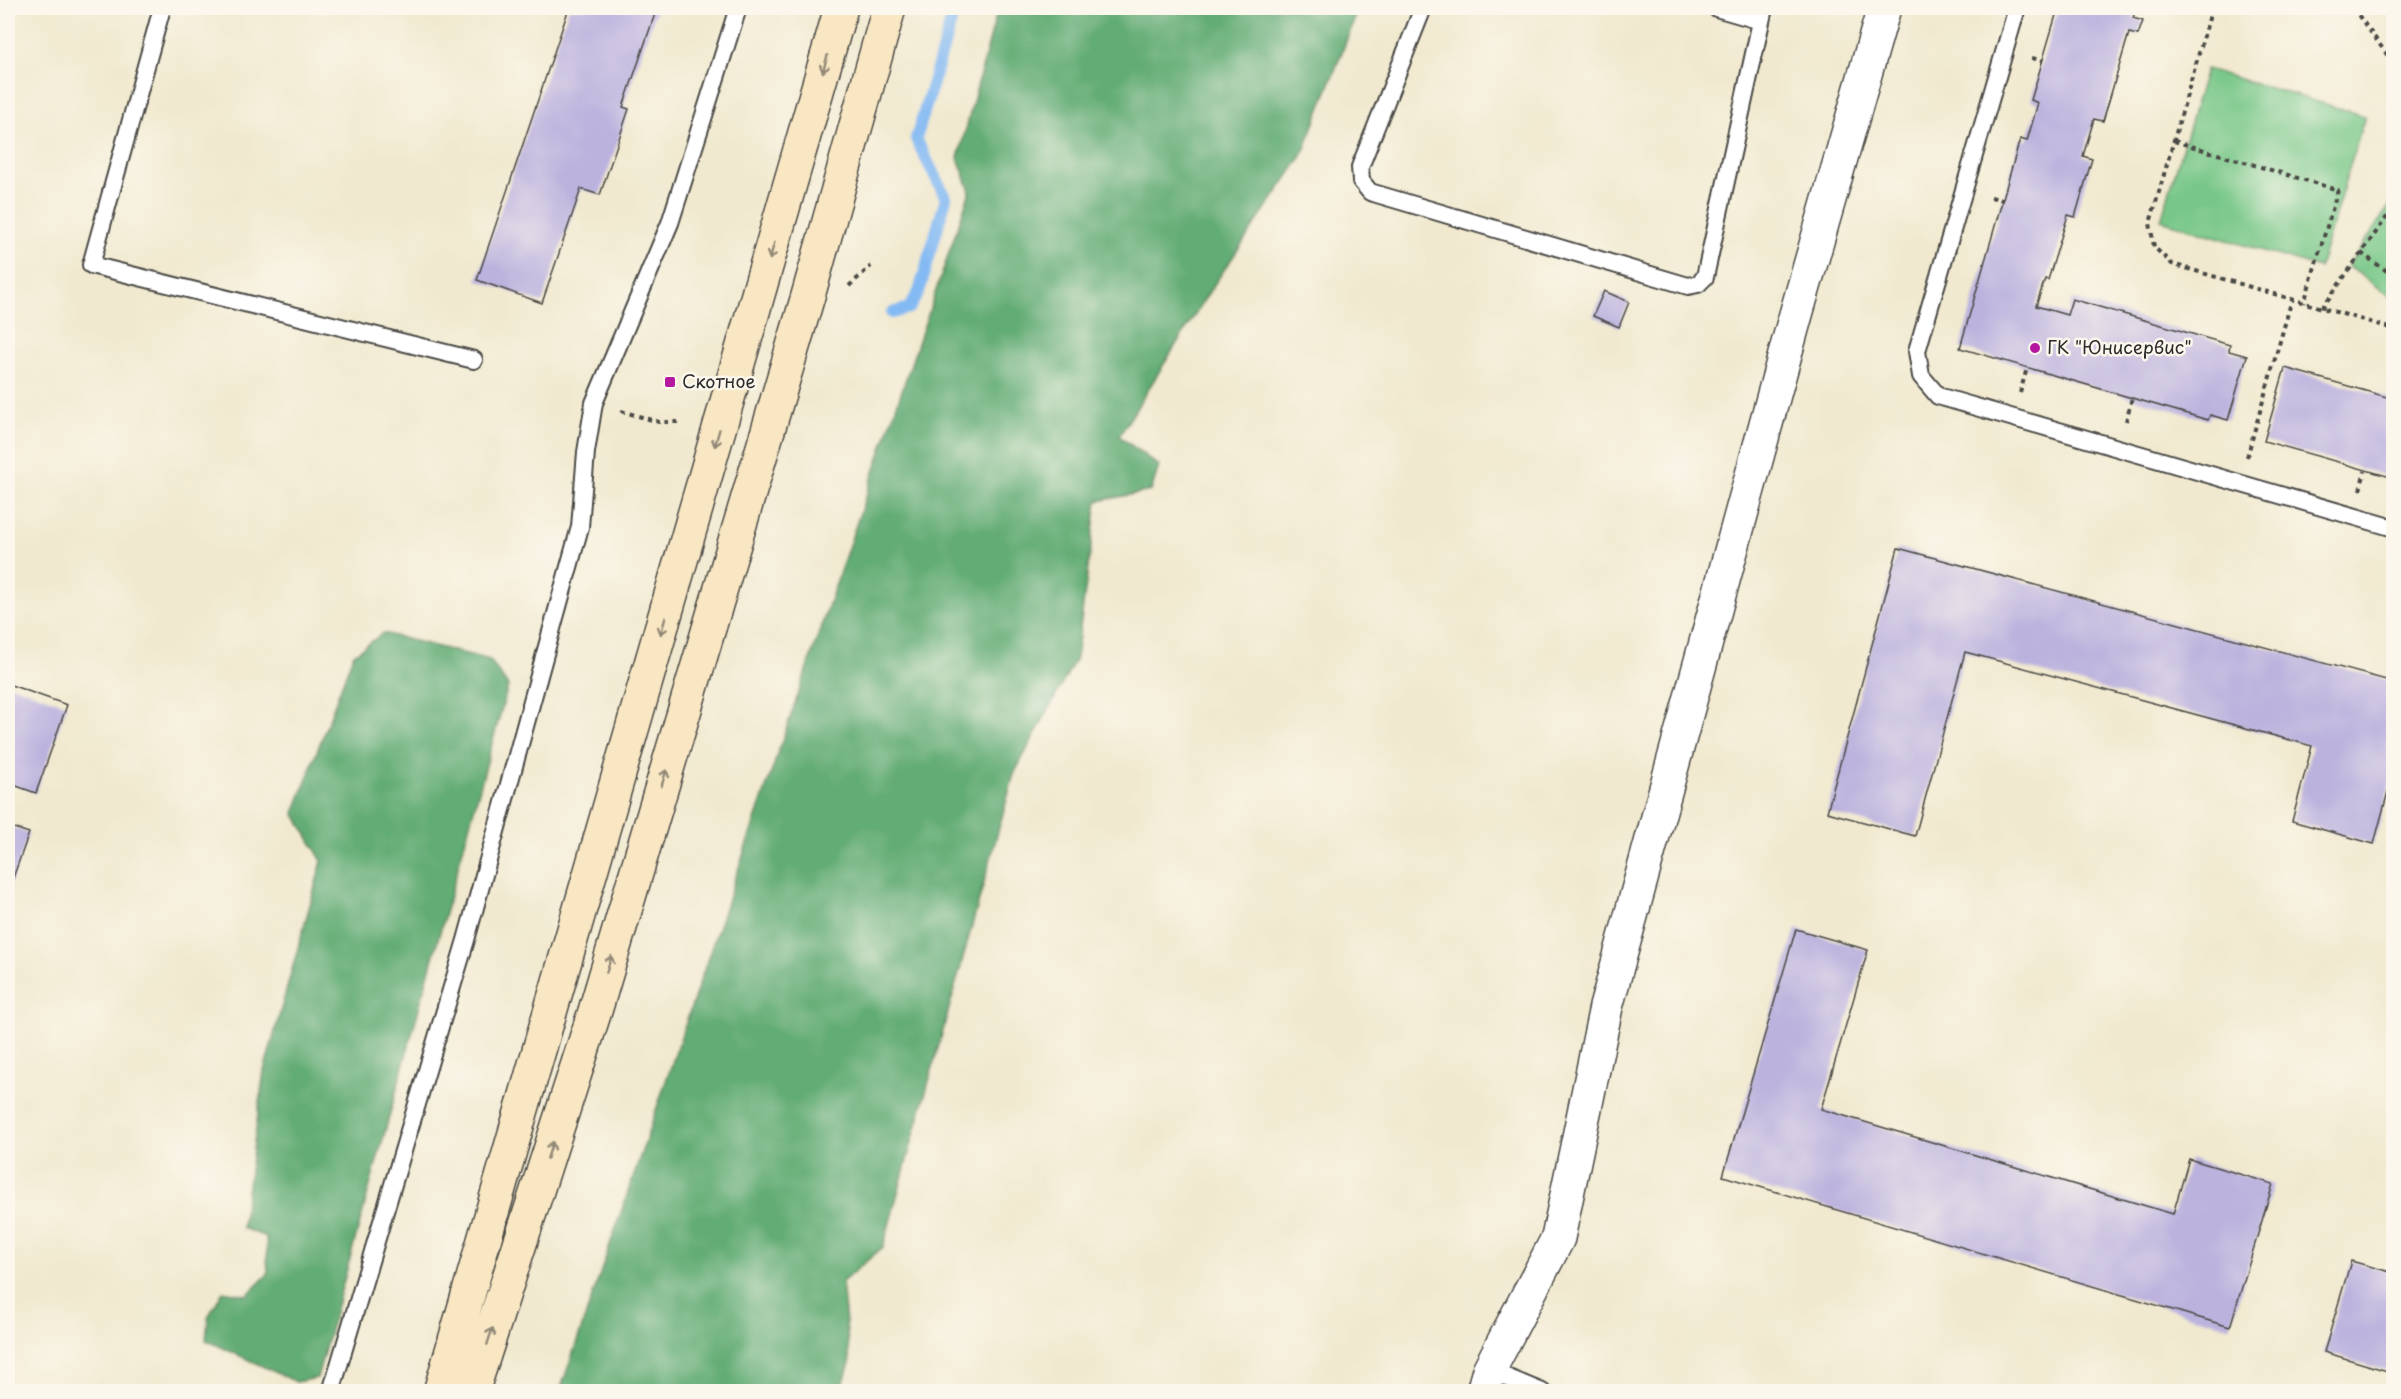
<svg xmlns="http://www.w3.org/2000/svg" width="2401" height="1399" font-family="'Playpen Sans',sans-serif">
<style>
.green{fill:#78c788;stroke:#52795a;stroke-width:1.5}
.forest{fill:#62ac74;stroke:#466c50;stroke-width:1.5}
.lines{fill:none;stroke-linecap:round;stroke-linejoin:round}
.stream{stroke:#84baf3;stroke-width:12}
.building{fill:#bcb2de}
.service-casing{stroke:#494844;stroke-width:20}
.minor-casing{stroke:#494844;stroke-width:36}
.secondary-casing{stroke:#494844;stroke-width:36}
.path{stroke:#494844;stroke-width:4;stroke-dasharray:4.5 4.5;stroke-linecap:butt}
.service{stroke:#fff;stroke-width:16}
.minor{stroke:#fff;stroke-width:33}
.secondary{stroke:#f9e7c3;stroke-width:33}
.oneway{stroke:#928977}
.poi-dot{fill:#b5179e;stroke:#fbf7ec;stroke-width:2}
.labels{text-anchor:middle;stroke-width:5;stroke-linejoin:round;paint-order:stroke}
.poi-label{font-size:18px;fill:#2b2b2b;stroke:#fbf7ec;text-anchor:start}
</style>
<rect width="100%" height="100%" fill="#fbf7ec"/>
<filter id="ink" filterUnits="userSpaceOnUse"><feTurbulence type="fractalNoise" baseFrequency=".0167" numOctaves="2"/><feDisplacementMap in="SourceGraphic" scale="12" xChannelSelector="R" yChannelSelector="G"/><feConvolveMatrix kernelMatrix="1 2 1 2 8 2 1 2 1" color-interpolation-filters="sRGB"/></filter>
<filter id="wash" filterUnits="userSpaceOnUse"><feTurbulence type="fractalNoise" baseFrequency=".008" numOctaves="4" result="noise"/><feDisplacementMap in="SourceGraphic" scale="24" xChannelSelector="R" yChannelSelector="G"/><feGaussianBlur stdDeviation="1.35" result="paint"/><feColorMatrix in="noise" values="0 0 0 0 0 0 0 0 0 0 0 0 0 0 0 0 0 1.4 0 .05"/><feComposite in="paint" operator="in"/></filter>
<g filter="url(#wash)">
<rect width="100%" height="100%" fill="#f1e9cf"/>
<path class="green" d="M2206,69L2365,116L2319,268L2161,220Z
M2393,201V298L2348,266Z"/>
<path class="forest" d="M998,8H1359L1302,156L1209,292L1119,436L1159,466L1151,491L1097,501L1076,658L1014,774L883,1247L842,1282L850,1363L841,1391H560L970,191L958,158Z
M383,633L490,660L508,686L317,1378L296,1382L206,1340L208,1317L223,1291L247,1295L268,1274L266,1237L242,1228L264,1071L322,861L294,813L353,655Z"/>
<g class="lines">
<path class="stream" d="M892,313L909,308L919,292L946,198L916,139L955,8"/>
</g>
<g id="blocks">
<path class="building" d="M569,8H657L623,107L629,109L600,195L581,189L542,303L477,280Z
M2058,8H2136L2133,18L2143,21L2138,35L2129,33L2103,121L2094,119L2083,156L2092,159L2075,217L2068,215L2048,280L2045,279L2036,306L2067,315L2072,299L2230,345L2229,351L2247,356L2228,420L2210,415L2208,420L1960,348L2020,139L2027,141L2038,103L2031,100Z
M1604,291L1629,302L1619,327L1593,316Z
M2285,368L2394,399V478L2264,441Z
M1898,548L2394,682V769L2374,844L2292,821L2312,746L1965,652L1915,836L1827,812Z
M8,684L67,705L36,793L8,783Z
M8,826L29,833L8,892Z
M1796,929L1868,950L1821,1109L2173,1214L2189,1159L2273,1184L2230,1327L1723,1176Z
M2351,1261L2394,1273V1373L2324,1352Z"/>
</g>
</g>
<g filter="url(#ink)">
<use href="#blocks" fill-opacity="0" stroke="#494844" stroke-width="1.5"/>
<g class="lines">
<defs>
<path id="service" d="M162,8L91,265L474,360
M1423,8L1360,167L1361,181L1370,192L1688,286L1698,284L1705,277L1764,8
M1716,8L1761,21
M2017,8L1917,351L1921,376L1938,396L2394,528
M1489,1370L1542,1392
M331,1392L466,940L580,527L586,452L594,403L670,223L738,8"/>
<path id="minor" d="M1483,1392L1489,1370L1558,1238L1606,1007L1795,318L1884,8"/>
<path id="secondary" d="M440,1392L841,8
M472,1392L595,1011L808,296L889,8"/>
</defs>
<use href="#service" class="service-casing"/>
<use href="#minor" class="minor-casing"/>
<use href="#secondary" class="secondary-casing"/>
<path class="path" d="M2212,8L2150,223L2154,247L2172,264L2394,329
M2353,8L2394,64
M2032,58L2043,61
M2174,141L2338,190L2304,303
M1991,197L2002,200
M2361,253L2394,276
M849,286L871,266
M2322,308L2394,207
M2020,393L2027,368
M621,411L659,422H679
M2126,421L2132,398
M2247,457L2292,299
M2360,490L2365,471"/>
<use href="#service" class="service"/>
<use href="#minor" class="minor"/>
<use href="#secondary" class="secondary"/>
</g>
<defs><path id="oneway-shaft" d="M-6 0H5M1.5-3L5.5 0L1.5 3" fill="none" stroke-width="1.6" stroke-linecap="round" stroke-linejoin="round" transform="scale(1.5)"/></defs>
<g class="oneway">
<use href="#oneway-shaft" transform="translate(825 64) rotate(106)"/>
<use href="#oneway-shaft" transform="translate(772 251) rotate(106)"/>
<use href="#oneway-shaft" transform="translate(717 438) rotate(106)"/>
<use href="#oneway-shaft" transform="translate(663 626) rotate(106)"/>
<use href="#oneway-shaft" transform="translate(664 778) rotate(-73)"/>
<use href="#oneway-shaft" transform="translate(609 964) rotate(-73)"/>
<use href="#oneway-shaft" transform="translate(550 1150) rotate(-72)"/>
<use href="#oneway-shaft" transform="translate(490 1336) rotate(-72)"/>
</g>
</g>
<g class="poi-dot">
<circle cx="2035" cy="348" r="6"/>
<rect x="664" y="376" width="12" height="12" rx="3"/>
</g>
<g class="labels">
<g class="poi-label">
<text x="2047" y="354">ГК "Юнисервис"</text>
<text x="682" y="388">Скотное</text>
</g>
</g>
<rect width="2401" height="1399" fill="none" stroke="#fbf7ec" stroke-width="30"/>
</svg>
